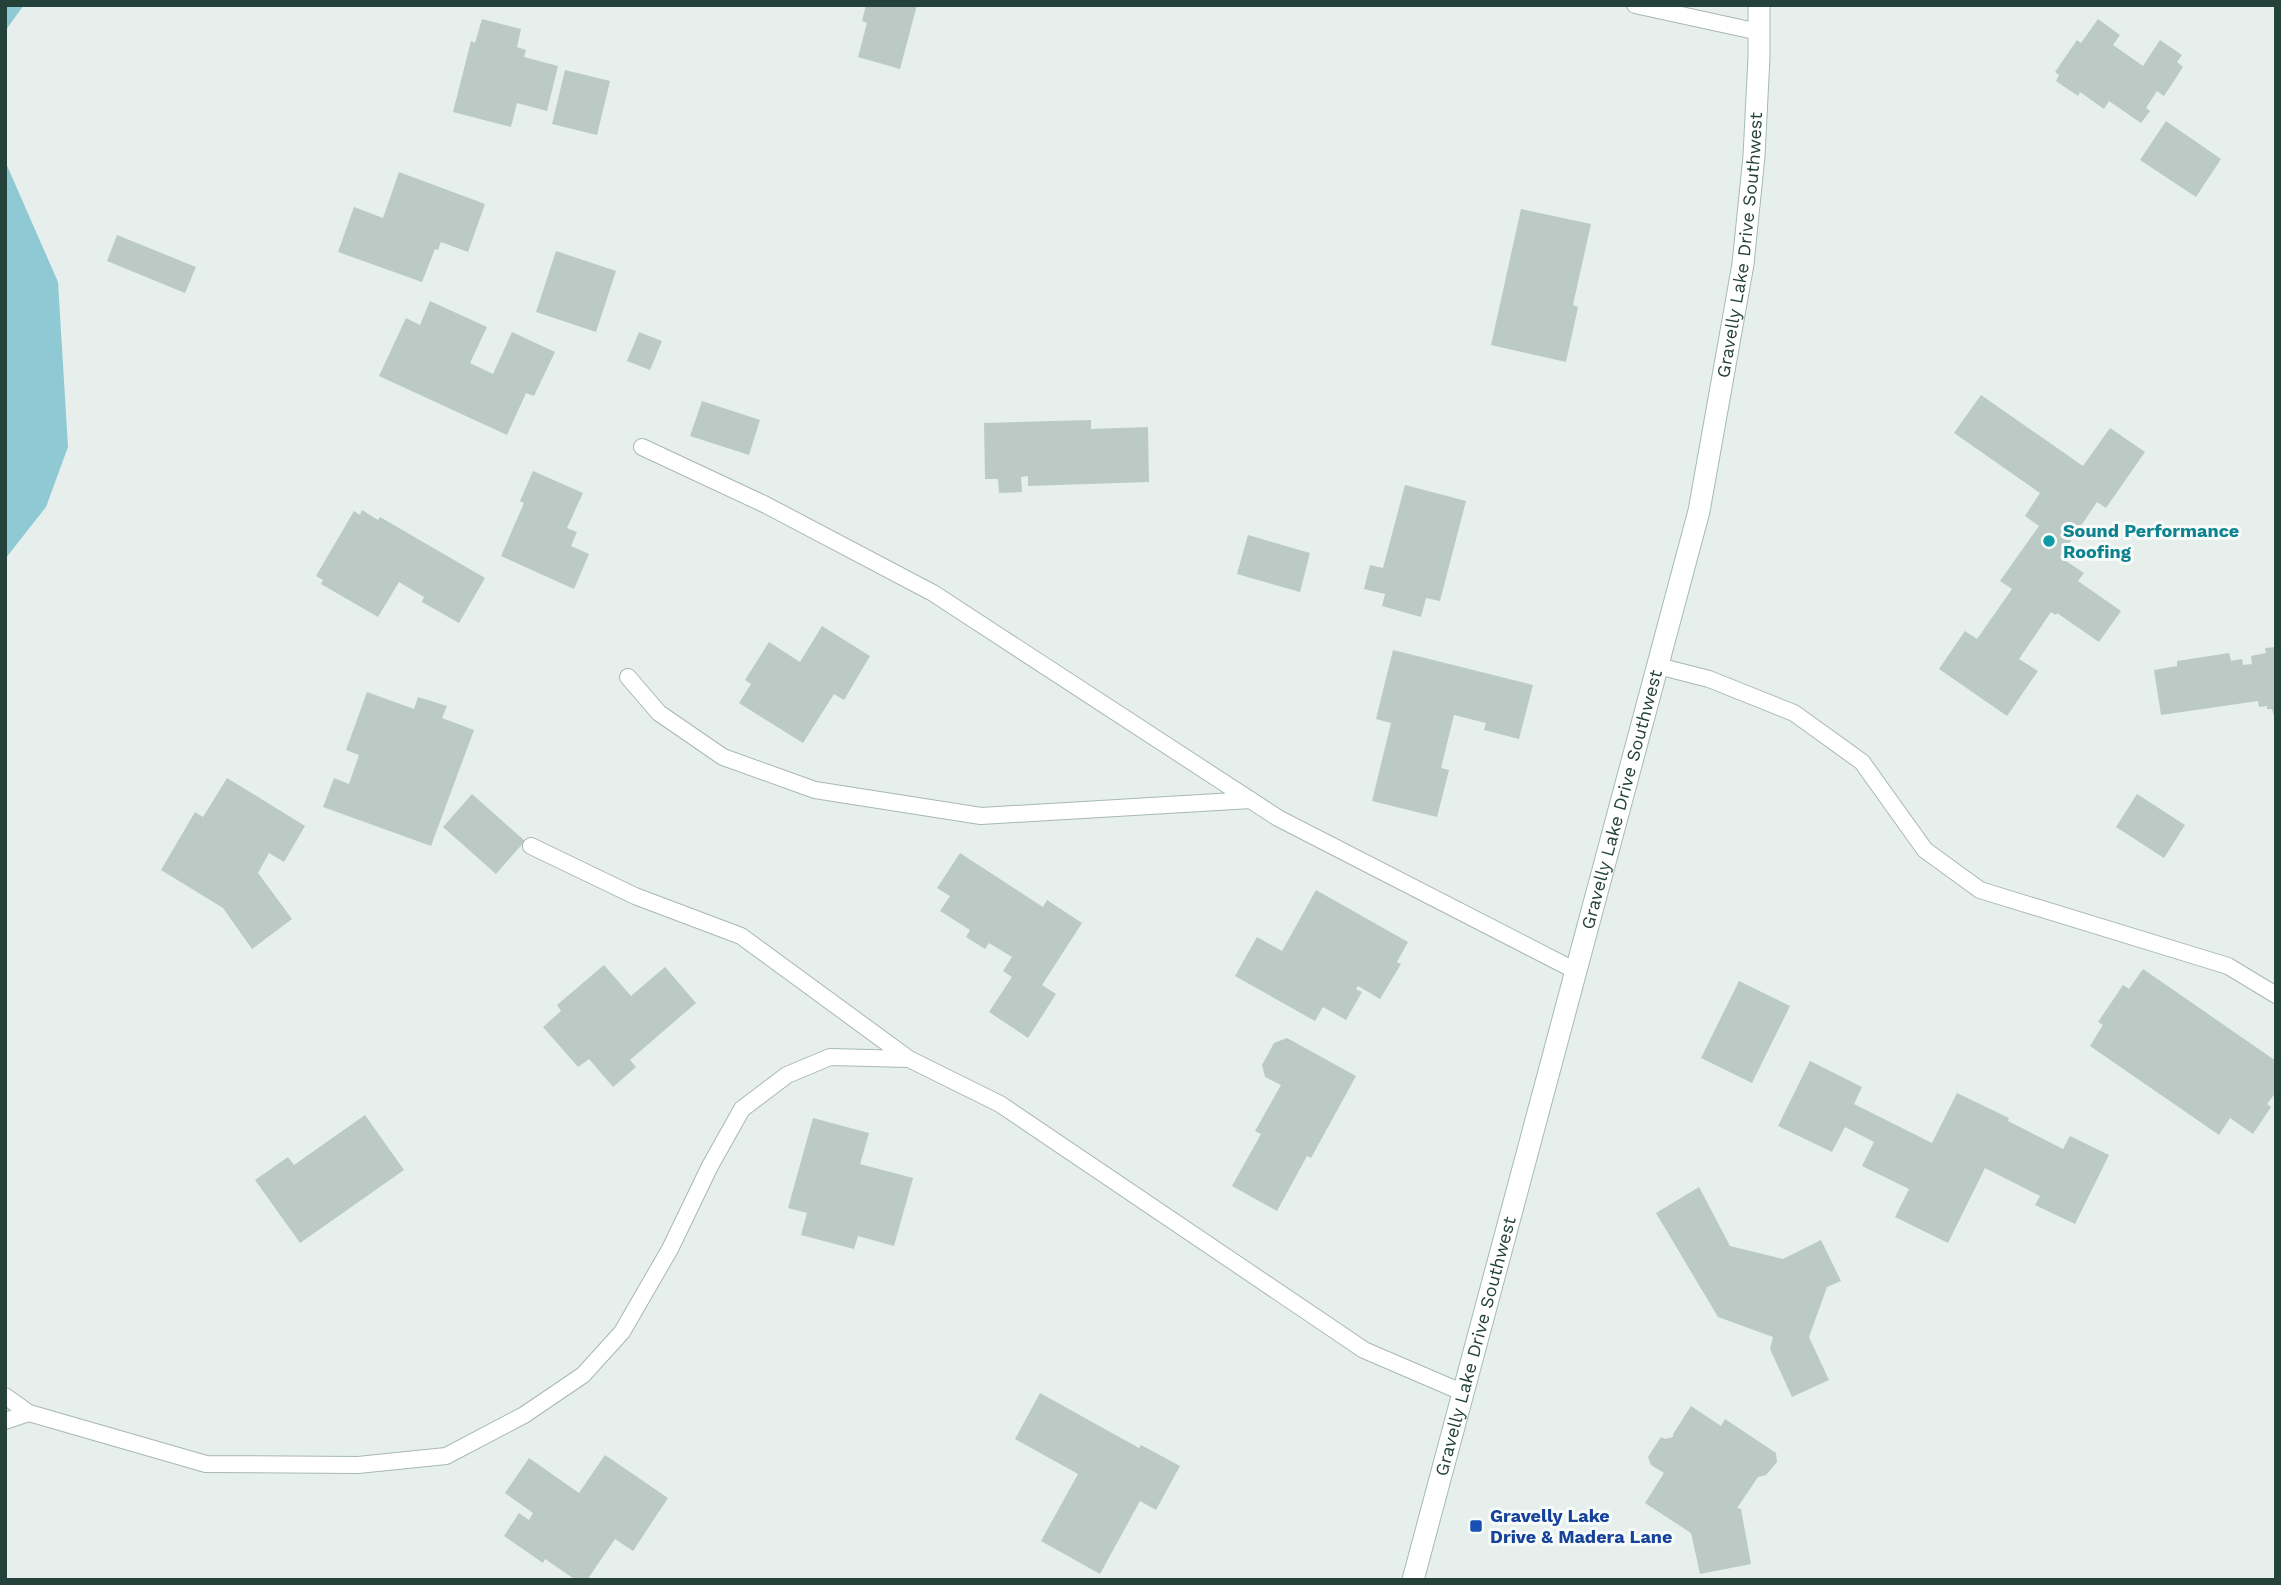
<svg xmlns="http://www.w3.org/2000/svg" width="2281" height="1585" font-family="'Work Sans',sans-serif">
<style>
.water{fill:#8ec9d4}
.building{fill:#bbcac4}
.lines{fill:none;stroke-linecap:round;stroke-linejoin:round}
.service-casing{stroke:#a8b8b2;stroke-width:18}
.secondary-casing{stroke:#a4bbb3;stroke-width:23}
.service{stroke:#fff;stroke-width:16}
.secondary{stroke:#fff;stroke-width:21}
.culture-dot{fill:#0f9aa8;stroke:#f7fbf9;stroke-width:2.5}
.transit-dot{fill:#1a4fb4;stroke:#f7fbf9;stroke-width:2.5}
.labels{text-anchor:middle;stroke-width:6;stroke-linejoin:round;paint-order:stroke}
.street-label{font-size:18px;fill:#24423a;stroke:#f7fbf9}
.culture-label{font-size:18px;font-weight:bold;fill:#0d838f;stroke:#f7fbf9;text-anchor:start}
.transit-label{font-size:18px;font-weight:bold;fill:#164399;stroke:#f7fbf9;text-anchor:start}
</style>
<rect width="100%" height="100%" fill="#e6efeb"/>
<path class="water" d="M5,5H24L5,31Z
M5,161L58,282L68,447L46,507L5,559Z"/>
<path class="building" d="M866,5H917L900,69L858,57L867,23L862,21Z
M482,19L521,29L517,47L526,50L524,57L558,66L547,111L517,103L511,127L453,112L471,41L475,43Z
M2098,19L2120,35L2113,45L2143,66L2160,40L2182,55L2177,62L2183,67L2164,96L2157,91L2146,108L2150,111L2141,123L2109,101L2104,109L2080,92L2078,96L2056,81L2059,75L2055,72L2077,40L2081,43Z
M565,70L610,81L597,135L552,124Z
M2166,121L2221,159L2196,197L2140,160Z
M399,172L485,204L468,252L441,242L438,250L435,249L422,282L338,252L354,207L383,218Z
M1521,209L1591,224L1573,305L1578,307L1566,362L1491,345Z
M117,235L196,267L185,293L107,261Z
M556,251L616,271L596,332L536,312Z
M430,301L487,327L470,363L493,374L512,332L555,352L534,396L526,393L507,435L379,376L406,318L420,325Z
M639,332L662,341L650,370L627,361Z
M1981,395L2083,466L2110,428L2145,452L2106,508L2097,502L2060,557L2084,573L2078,581L2121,611L2099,642L2057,613L2056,615L2051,612L2019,659L2038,671L2007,716L1939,669L1965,631L1977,639L2012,589L2000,581L2039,526L2025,516L2040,493L1954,433Z
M702,401L760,420L749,455L690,436Z
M1091,420V429L1148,427L1149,482L1028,486V476L1021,477L1022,492L999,493L998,479H985L984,423Z
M533,471L583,493L567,528L577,532L571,546L589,554L574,589L501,556L524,503L520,501Z
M1405,485L1466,501L1440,601L1426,598L1421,617L1382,606L1385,594L1364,589L1370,565L1383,568Z
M362,510L378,520L380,517L485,578L459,623L422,602L424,597L399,582L378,617L321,584L323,580L316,576L354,511L360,515Z
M1248,535L1310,553L1300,592L1237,574Z
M822,626L870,656L844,700L834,694L803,743L739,703L751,684L745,680L769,642L800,662Z
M2276,647V723L2272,709H2267V706L2259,707L2258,701L2161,715L2154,670L2177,666V661L2229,653L2231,661L2242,659L2243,665L2252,664L2251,656L2266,653L2265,648Z
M1393,650L1533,685L1519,739L1484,730L1486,723L1454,715L1441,768L1449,770L1437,817L1372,801L1391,723L1376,719Z
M367,692L414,709L418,697L447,706L442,718L474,730L431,846L323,807L334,778L349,784L359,755L346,750Z
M227,778L305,826L284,862L269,853L258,873L292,919L252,949L223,908L161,870L195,812L203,817Z
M472,794L525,841L496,874L443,827Z
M2137,794L2185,825L2164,858L2116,827Z
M960,853L1043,907L1047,900L1082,923L1042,985L1056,994L1028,1038L989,1012L1012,977L1003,971L1012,957L989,943L985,949L966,937L970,930L940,911L950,896L937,888Z
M1316,890L1408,942L1397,962L1401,964L1380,999L1358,986L1356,989L1362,992L1346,1020L1323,1007L1315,1021L1235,976L1257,937L1282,951Z
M604,965L631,996L665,967L696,1003L630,1060L636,1067L613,1087L589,1059L578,1067L543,1027L561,1011L557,1005Z
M2143,969L2276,1061V1092L2267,1104L2271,1107L2253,1134L2230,1118L2219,1135L2090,1046L2103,1025L2098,1022L2123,985L2129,989Z
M1739,981L1790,1006L1752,1083L1701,1058Z
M1287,1038L1356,1076L1311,1158L1307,1156L1277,1211L1232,1186L1261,1134L1255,1131L1281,1085L1265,1077L1262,1065L1274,1043Z
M1810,1061L1862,1087L1854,1104L1932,1143L1957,1093L2009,1118L2008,1121L2063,1149L2070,1136L2109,1155L2075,1224L2035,1205L2040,1196L1985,1168L1948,1243L1895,1217L1909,1189L1862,1166L1874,1142L1845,1127L1832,1152L1778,1126Z
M365,1115L404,1170L300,1243L255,1180L288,1157L294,1165Z
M813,1118L869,1133L860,1164L913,1178L894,1246L858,1236L854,1249L801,1235L807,1213L788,1208Z
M1699,1187L1730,1246L1783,1259L1821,1240L1841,1281L1827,1287L1809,1337L1829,1380L1792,1397L1770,1349L1773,1337L1718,1317L1656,1213Z
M1040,1393L1139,1448L1141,1445L1180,1466L1156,1510L1140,1501L1100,1574L1041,1541L1078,1474L1015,1439Z
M1691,1406L1721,1426L1725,1419L1776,1453L1777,1462L1766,1475L1758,1477L1737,1508L1741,1509L1751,1564L1700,1574L1691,1533L1645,1503L1664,1473L1651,1465L1648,1457L1661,1437L1665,1439L1673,1437V1434Z
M605,1455L668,1498L633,1551L615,1539L587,1580H576L545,1559L543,1563L504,1536L519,1513L529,1520L533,1513L505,1493L529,1458L579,1493Z"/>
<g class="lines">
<defs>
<path id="service" d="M1635,5L1759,32
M642,447L764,504L933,593L1278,818L1576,971
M1658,666L1709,679L1794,713L1862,762L1925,850L1980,890L2228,966L2276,995
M628,677L659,713L723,757L815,790L981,816L1251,800
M531,846L635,896L741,936L909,1059
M5,1396L29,1413L206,1464L358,1465L446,1456L524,1415L583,1375L622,1332L670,1249L710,1166L742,1109L787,1075L830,1057L909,1059L1000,1104L1364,1350L1464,1393
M5,1421L29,1413"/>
<g id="secondary">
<path id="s1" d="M1413,1580L1699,511L1743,264L1754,156L1759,57V5"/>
</g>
</defs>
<use href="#service" class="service-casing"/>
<use href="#secondary" class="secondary-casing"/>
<use href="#service" class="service"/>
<use href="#secondary" class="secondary"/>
</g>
<circle class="culture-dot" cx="2049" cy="541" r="7"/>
<rect class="transit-dot" x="1469" y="1519" width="14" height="14" rx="3.5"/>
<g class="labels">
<g class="street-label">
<text dy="6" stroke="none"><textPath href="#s1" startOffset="1376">Gravelly Lake Drive Southwest</textPath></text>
<text dy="6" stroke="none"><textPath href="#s1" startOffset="808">Gravelly Lake Drive Southwest</textPath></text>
<text dy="6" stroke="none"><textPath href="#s1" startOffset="242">Gravelly Lake Drive Southwest</textPath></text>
</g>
<g class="culture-label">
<text x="2063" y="537">Sound Performance<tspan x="2063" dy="21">Roofing</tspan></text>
</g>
<g class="transit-label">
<text x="1490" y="1522">Gravelly Lake<tspan x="1490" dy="21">Drive &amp; Madera Lane</tspan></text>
</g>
</g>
<rect width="2281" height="1585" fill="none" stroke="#24423a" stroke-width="14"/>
</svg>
